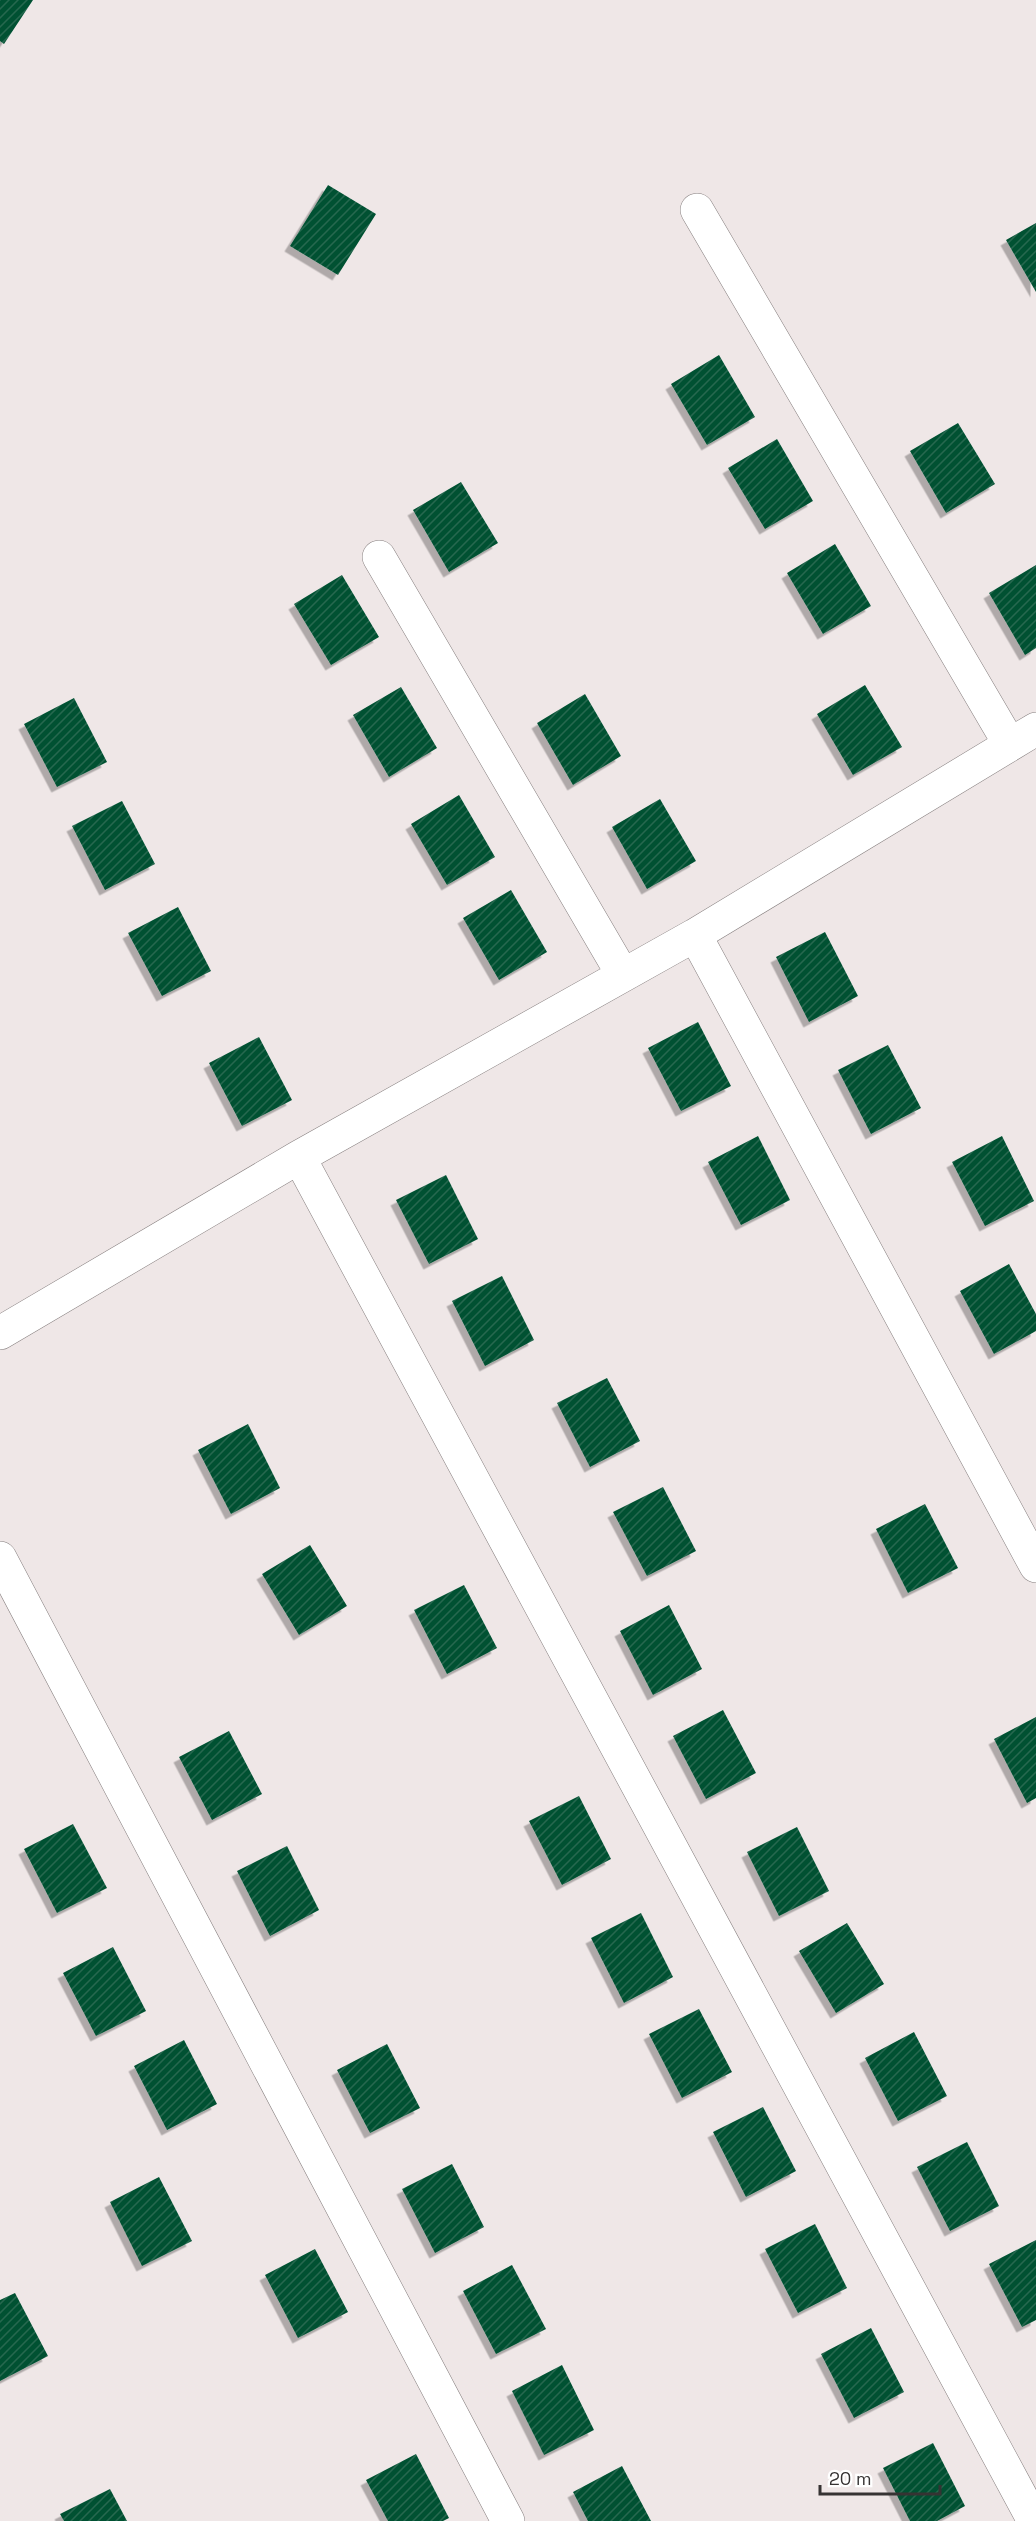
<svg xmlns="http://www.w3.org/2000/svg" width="1036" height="2521" font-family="'Space Grotesk',sans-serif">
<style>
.building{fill:url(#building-hatch);filter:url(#shadow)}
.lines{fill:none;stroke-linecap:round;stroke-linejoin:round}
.minor-casing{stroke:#867f7f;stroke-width:34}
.minor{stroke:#fff;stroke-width:33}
</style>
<defs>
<pattern id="building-hatch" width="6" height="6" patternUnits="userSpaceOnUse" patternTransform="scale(1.5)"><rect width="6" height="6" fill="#005133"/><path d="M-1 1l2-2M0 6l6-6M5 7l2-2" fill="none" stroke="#276850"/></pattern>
<filter id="shadow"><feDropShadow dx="-5.5" dy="5.5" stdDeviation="0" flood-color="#0004"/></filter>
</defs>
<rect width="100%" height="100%" fill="#efe7e7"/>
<path class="building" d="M0,0H33L4,44L0,41Z
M328,185L376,214L338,275L290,246Z
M1036,223V292L1006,240Z
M719,355L755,417L707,445L671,384Z
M958,423L995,484L946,513L910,451Z
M777,439L813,501L765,529L728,468Z
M461,482L498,543L449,572L413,510Z
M835,544L871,606L823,634L787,573Z
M1036,565V648L1025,655L989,593Z
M342,575L379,637L331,665L294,604Z
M865,685L902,747L853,775L817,714Z
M401,687L437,748L389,777L353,715Z
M585,694L621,756L573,785L537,723Z
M74,698L107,762L57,787L24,724Z
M459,795L495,857L447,885L411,824Z
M660,799L696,861L647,889L612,827Z
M122,801L155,864L105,890L72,826Z
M511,890L547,952L499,980L463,918Z
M178,907L211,971L162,996L128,933Z
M825,932L858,996L809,1022L776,957Z
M698,1022L731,1086L681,1111L648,1048Z
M259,1037L292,1100L242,1126L209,1063Z
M888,1045L921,1108L871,1134L838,1070Z
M758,1136L790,1200L741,1225L708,1162Z
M1002,1136L1034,1201L985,1226L952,1162Z
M446,1175L478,1239L429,1264L396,1200Z
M1009,1264L1036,1314V1331L994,1354L960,1291Z
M502,1276L534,1340L485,1366L452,1301Z
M607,1378L640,1441L590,1467L557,1403Z
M248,1424L280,1488L231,1514L198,1450Z
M663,1487L696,1551L647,1576L613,1512Z
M925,1504L958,1568L908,1593L876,1529Z
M310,1545L347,1606L299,1635L262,1574Z
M464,1585L497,1648L447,1674L414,1610Z
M669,1605L702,1669L653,1695L620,1631Z
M723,1710L756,1773L706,1799L673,1736Z
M1036,1717V1798L1027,1803L994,1739Z
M229,1731L262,1794L212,1820L179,1757Z
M579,1796L611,1859L562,1885L529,1821Z
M73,1824L107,1888L57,1913L24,1849Z
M797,1827L829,1891L779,1916L747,1852Z
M287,1846L319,1910L270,1936L237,1871Z
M641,1913L673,1977L624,2003L591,1938Z
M847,1923L884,1984L836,2013L799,1951Z
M113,1947L146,2011L96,2036L63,1973Z
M699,2009L732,2072L682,2098L649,2034Z
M914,2032L947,2096L898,2121L865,2058Z
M184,2040L217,2104L167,2130L134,2066Z
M387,2044L420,2108L370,2133L337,2070Z
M763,2107L796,2171L746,2197L713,2132Z
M967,2142L999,2206L950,2231L917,2167Z
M452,2164L484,2227L435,2253L402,2189Z
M159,2177L192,2241L142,2266L110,2202Z
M815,2224L847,2288L798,2313L765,2249Z
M1036,2240V2320L1022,2327L989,2264Z
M315,2249L348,2312L298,2338L265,2275Z
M512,2265L546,2329L496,2354L463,2291Z
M15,2293L48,2356L0,2381V2300Z
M871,2328L904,2392L854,2418L821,2354Z
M562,2365L594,2430L544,2455L512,2391Z
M933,2443L965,2506L937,2521H910L883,2468Z
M416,2454L449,2518L443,2521H388L366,2480Z
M622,2466L651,2521H588L573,2492Z
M110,2489L127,2521H64L60,2514Z"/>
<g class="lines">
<defs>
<path id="minor" d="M697,210L1009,743
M379,557L623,975
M695,935L1036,1566
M299,1157L1034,2521
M0,1333L299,1157L695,935L1036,729
M0,1558L508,2521"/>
</defs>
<use href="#minor" class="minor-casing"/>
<use href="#minor" class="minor"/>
</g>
<path d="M820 2485v9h120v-9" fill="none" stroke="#363333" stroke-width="3"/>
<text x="829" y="2485" font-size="18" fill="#363333" stroke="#ffffff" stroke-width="4.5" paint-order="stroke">20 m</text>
</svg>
